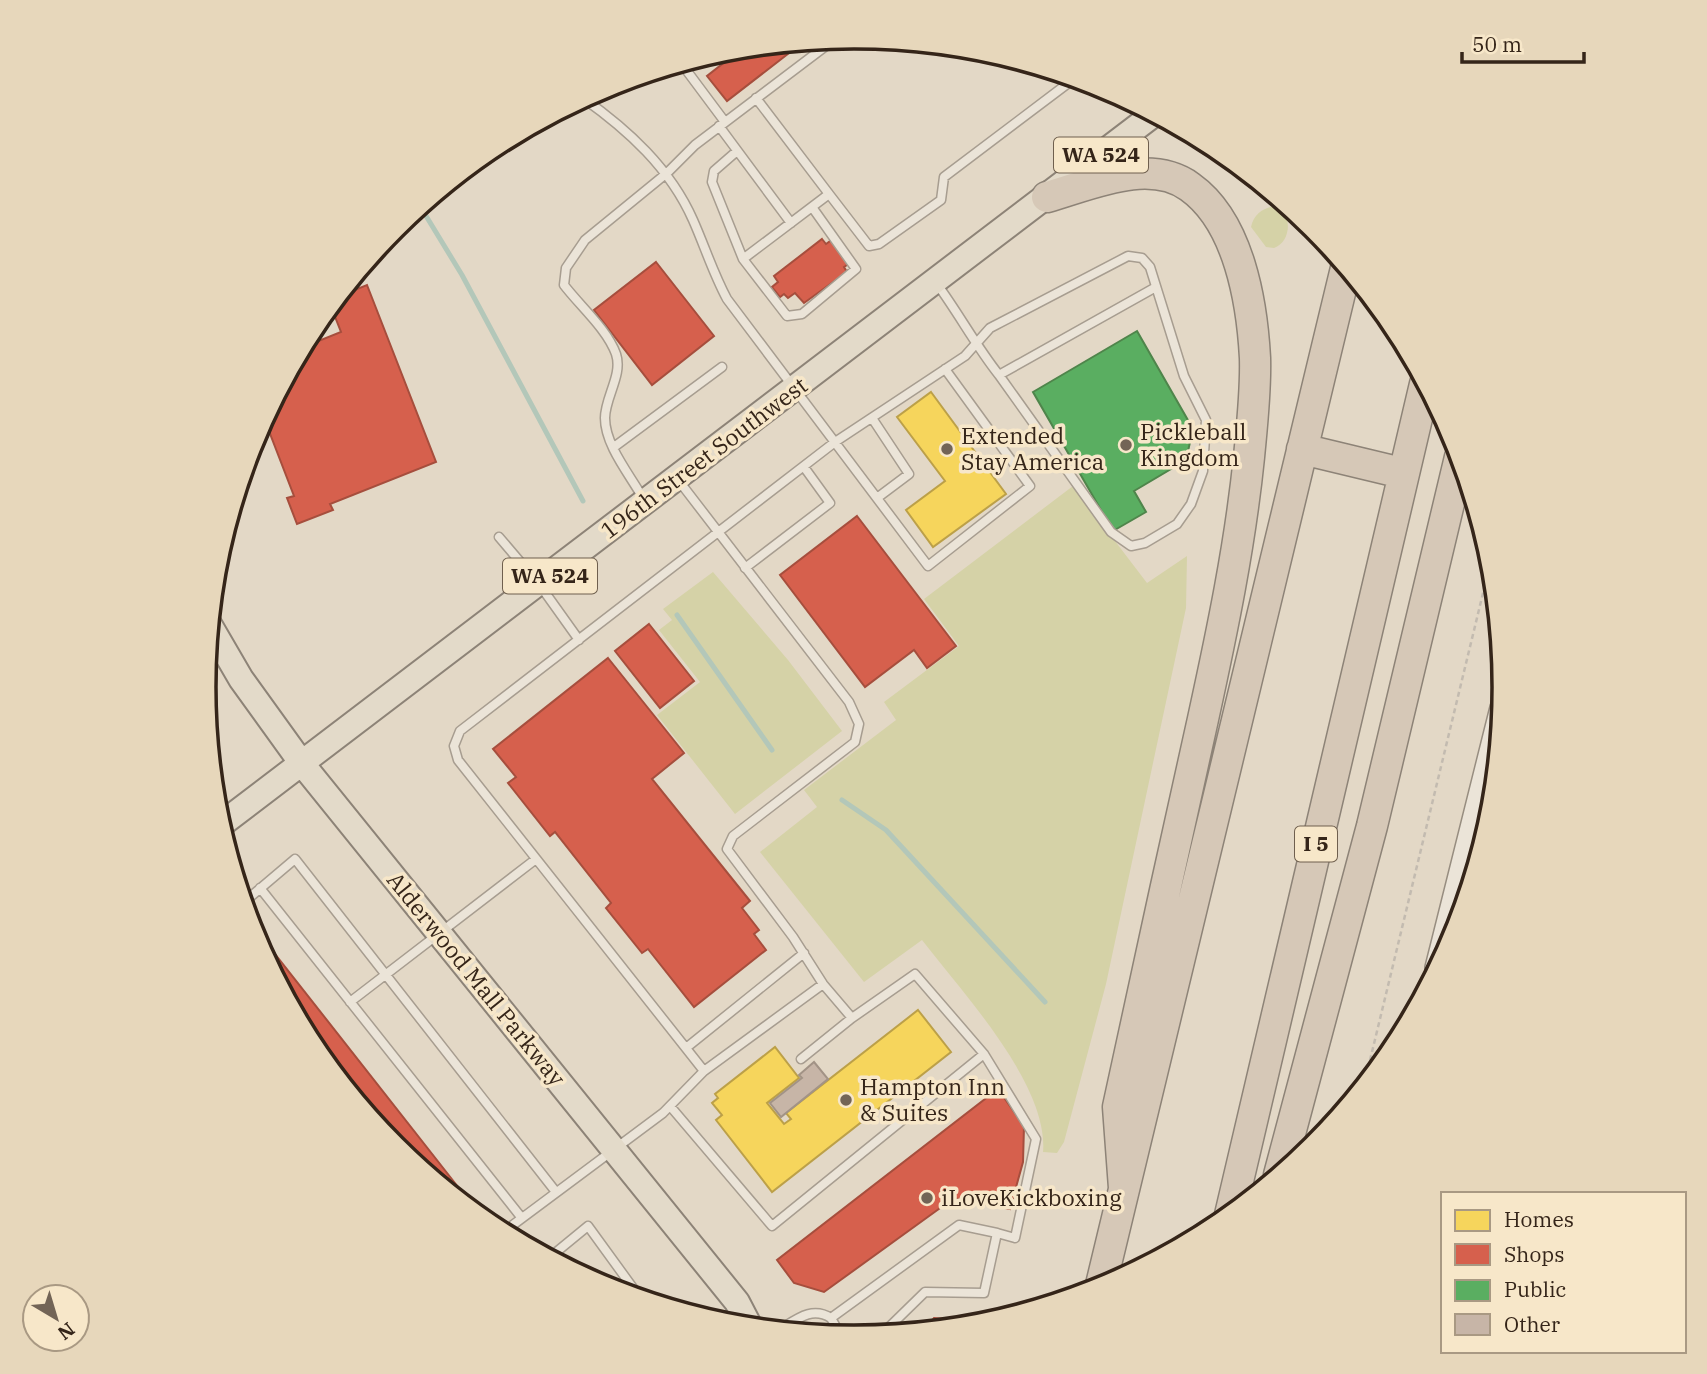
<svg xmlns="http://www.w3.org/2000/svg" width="1707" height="1374" font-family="'IBM Plex Serif',serif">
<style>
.green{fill:#d5d2a7}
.homes{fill:#f6d55c;stroke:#bca048;stroke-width:2}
.shops{fill:#d6604d;stroke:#a64e3d;stroke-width:2}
.public{fill:#5aae61;stroke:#4f854b;stroke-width:2}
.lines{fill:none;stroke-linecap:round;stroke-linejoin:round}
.stream{stroke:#b3c7b9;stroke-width:5}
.building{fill:#c7b5a7;stroke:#a29386;stroke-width:2}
.lane-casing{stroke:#a79d90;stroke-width:11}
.secondary-casing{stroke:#978d80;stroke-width:26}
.primary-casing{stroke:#8d8377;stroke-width:28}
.highway-casing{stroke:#8d8377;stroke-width:33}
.path{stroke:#c3bbb0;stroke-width:2.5;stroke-dasharray:5 3.5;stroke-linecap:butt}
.lane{stroke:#ebe4d8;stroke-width:8}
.secondary{stroke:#ebe4d8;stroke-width:23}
.primary{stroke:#e3dac9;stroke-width:24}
.highway{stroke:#d6c8b7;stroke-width:30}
.poi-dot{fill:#726456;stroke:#f7e7c9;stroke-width:2.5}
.labels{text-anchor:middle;stroke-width:7;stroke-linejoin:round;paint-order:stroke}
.shield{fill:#f7e7c9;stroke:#6f5f4e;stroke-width:2}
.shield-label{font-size:21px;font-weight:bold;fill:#352519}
.poi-label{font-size:23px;fill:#352519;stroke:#f7e7c9;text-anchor:start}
.street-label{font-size:23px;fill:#352519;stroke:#f7e7c9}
.rim{fill:none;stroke:#352519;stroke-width:3.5}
</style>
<rect width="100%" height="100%" fill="#e3d8c6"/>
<path class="green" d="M1274,206C1293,211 1292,242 1274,248L1266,247L1251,227C1254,214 1262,209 1274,206Z
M1073,486L1147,583L1187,556L1186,608L1106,984L1064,1142L1057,1153L1043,1152C1049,1085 962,992 922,940L864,982L760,852L817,807L804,790L896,720L884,702L959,646L924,599Z
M713,572L788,660L842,731L735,814L657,715L700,682L659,630L672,620L663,609Z"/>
<path class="homes" d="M931,392L1006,494L933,547L906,510L945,481L897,417Z
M918,1010L951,1052L772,1192L716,1120L722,1115L712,1103L718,1098L715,1094L775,1047L799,1078L767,1103L784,1124L791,1119L786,1113Z"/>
<path class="shops" d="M802,43L727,101L707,76L744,47Z
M822,239L826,244L833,239L850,263L844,267L847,272L804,303L795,293L788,298L784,294L780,297L772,287L778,282L774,276Z
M656,262L714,336L652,385L594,310Z
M367,285L436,462L330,504L333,510L297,524L287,498L294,496L264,418L301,348L341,332L330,304L337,297Z
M857,516L956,646L927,668L914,650L865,687L780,575Z
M649,624L694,681L660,708L615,651Z
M608,658L684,753L652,779L750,901L742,908L759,930L754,934L766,950L694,1007L648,949L642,953L606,908L611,903L555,832L550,836L508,783L516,777L493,749Z
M253,926L484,1220L393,1147L313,1048L253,935L250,928Z
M998,1089L1024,1126L1023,1162L1010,1209L954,1198L824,1292L794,1283L777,1260Z
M934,1318L988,1322L924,1330Z"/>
<path class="public" d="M1137,331L1193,429L1186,460L1134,491L1146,512L1113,531L1033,392Z"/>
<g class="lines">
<path class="stream" d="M420,206L462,275L583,501
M677,615L772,750
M842,800L886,830L1045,1002"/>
</g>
<path class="building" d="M814,1062L828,1079L781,1117L770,1103L802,1078L799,1075Z"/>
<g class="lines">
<defs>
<path id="lane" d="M681,63L725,122
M583,98C628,130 670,168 693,220C705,247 713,273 727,299L928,566L1030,486L945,369
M719,126L791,223
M737,151L714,171L712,182L743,259L787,316L802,314L856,269L812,207
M829,194L869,246L879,244L941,200L944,177L1075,78
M743,259L829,194L756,98
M937,284C959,314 976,346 999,375L1156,287
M872,418L909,474L877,498
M252,441H255
M614,447L722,367
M679,481L849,702L859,724L855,742L733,836L727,849L793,937L823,984L852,1018L915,974L984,1054
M644,500C631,476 605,446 605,418C605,397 623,375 616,354C607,329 580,306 564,285L566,268L585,240L667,173L695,145L835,39
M499,537L539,584L579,640
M745,568L830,503L804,467
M260,888L521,1217
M243,903L295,859L556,1192
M350,1002L536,859
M686,1048L804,953
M801,1059L852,1018
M704,1071L458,760L454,746L460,731L835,442L965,356L990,328L1128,256L1142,258L1150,267L1184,376L1206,420L1203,471L1191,504L1177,524L1145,543L1131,546L1111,532L999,375
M670,1106L772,1226L984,1054L1036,1139L1015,1238L997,1233
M502,1233L663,1113L704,1071L823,984
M549,1258L588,1226L641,1299
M831,1318L841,1336
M779,1330C797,1319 812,1306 831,1318L959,1225L997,1233L984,1293L925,1292L882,1334"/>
<path id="secondary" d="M1437,968L1502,708"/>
<path id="primary" d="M209,624L241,679L303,765L737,1302L750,1327
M219,826L1154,114"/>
<path id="highway" d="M1047,197C1090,185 1149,157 1190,187C1239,222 1252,302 1255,358C1256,391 1252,425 1249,457C1240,546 1222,632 1203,719C1174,848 1146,978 1118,1107L1124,1188
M1302,449L1402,473
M1279,1175L1372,826L1460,457
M1230,1215L1425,384
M1100,1289L1346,268"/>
</defs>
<use href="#lane" class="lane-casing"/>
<use href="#secondary" class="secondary-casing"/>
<use href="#primary" class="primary-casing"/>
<use href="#highway" class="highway-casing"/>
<path class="path" d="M1364,1085L1491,560"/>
<use href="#lane" class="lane"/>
<use href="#secondary" class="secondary"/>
<use href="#primary" class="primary"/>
<use href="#highway" class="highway"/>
</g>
<g class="poi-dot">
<circle cx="1126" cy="445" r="7"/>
<circle cx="947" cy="449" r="7"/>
<circle cx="846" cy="1100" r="7"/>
<circle cx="927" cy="1198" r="7"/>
</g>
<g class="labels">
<g class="shield">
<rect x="1054" y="137.5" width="94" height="35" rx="5"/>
<rect x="503" y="558.5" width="94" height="35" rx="5"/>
<rect x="1295" y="826.5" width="42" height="35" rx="5"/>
</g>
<g class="shield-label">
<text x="1101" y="162">WA 524</text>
<text x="550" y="583">WA 524</text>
<text x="1316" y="851">I 5</text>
</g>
<g class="poi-label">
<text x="1140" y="440">Pickleball<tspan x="1140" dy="26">Kingdom</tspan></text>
<text x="961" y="444">Extended<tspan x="961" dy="26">Stay America</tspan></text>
<text x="860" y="1095">Hampton Inn<tspan x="860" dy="26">&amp; Suites</tspan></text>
<text x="941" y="1206">iLoveKickboxing</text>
</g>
<g class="street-label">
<text transform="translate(704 458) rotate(-37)" y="8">196th Street Southwest</text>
<text transform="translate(476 979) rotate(51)" y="8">Alderwood Mall Parkway</text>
</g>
</g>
<path d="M0 0H1707V1374H0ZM216 687a638 638 0 1 1 1276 0a638 638 0 1 1-1276 0Z" fill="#e7d7bb" fill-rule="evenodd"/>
<path class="rim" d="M216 687a638 638 0 1 1 1276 0a638 638 0 1 1-1276 0Z"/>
<rect x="1441" y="1192" width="245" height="161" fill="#f7e7c9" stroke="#a99983" stroke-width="2"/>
<rect x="1455" y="1210" width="35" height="21" fill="#f6d55c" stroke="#a99983" stroke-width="2"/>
<text x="1504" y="1227" font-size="21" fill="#352519">Homes</text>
<rect x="1455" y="1244" width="35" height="21" fill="#d6604d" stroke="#a99983" stroke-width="2"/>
<text x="1504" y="1262" font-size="21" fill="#352519">Shops</text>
<rect x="1455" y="1280" width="35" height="21" fill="#5aae61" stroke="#a99983" stroke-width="2"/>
<text x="1504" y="1297" font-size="21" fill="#352519">Public</text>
<rect x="1455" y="1314" width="35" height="21" fill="#c7b5a7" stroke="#a99983" stroke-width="2"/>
<text x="1504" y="1332" font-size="21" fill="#352519">Other</text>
<g transform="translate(56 1318) rotate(142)"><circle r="33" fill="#f7e7c9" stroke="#a99983" stroke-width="2"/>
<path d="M0-5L12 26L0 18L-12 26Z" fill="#726456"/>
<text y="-10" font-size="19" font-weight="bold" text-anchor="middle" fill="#352519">N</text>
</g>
<path d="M1462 52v10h122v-10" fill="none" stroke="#352519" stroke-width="3.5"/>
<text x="1472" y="52" font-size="21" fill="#352519" stroke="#f7e7c9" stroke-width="5" paint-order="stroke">50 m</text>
</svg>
